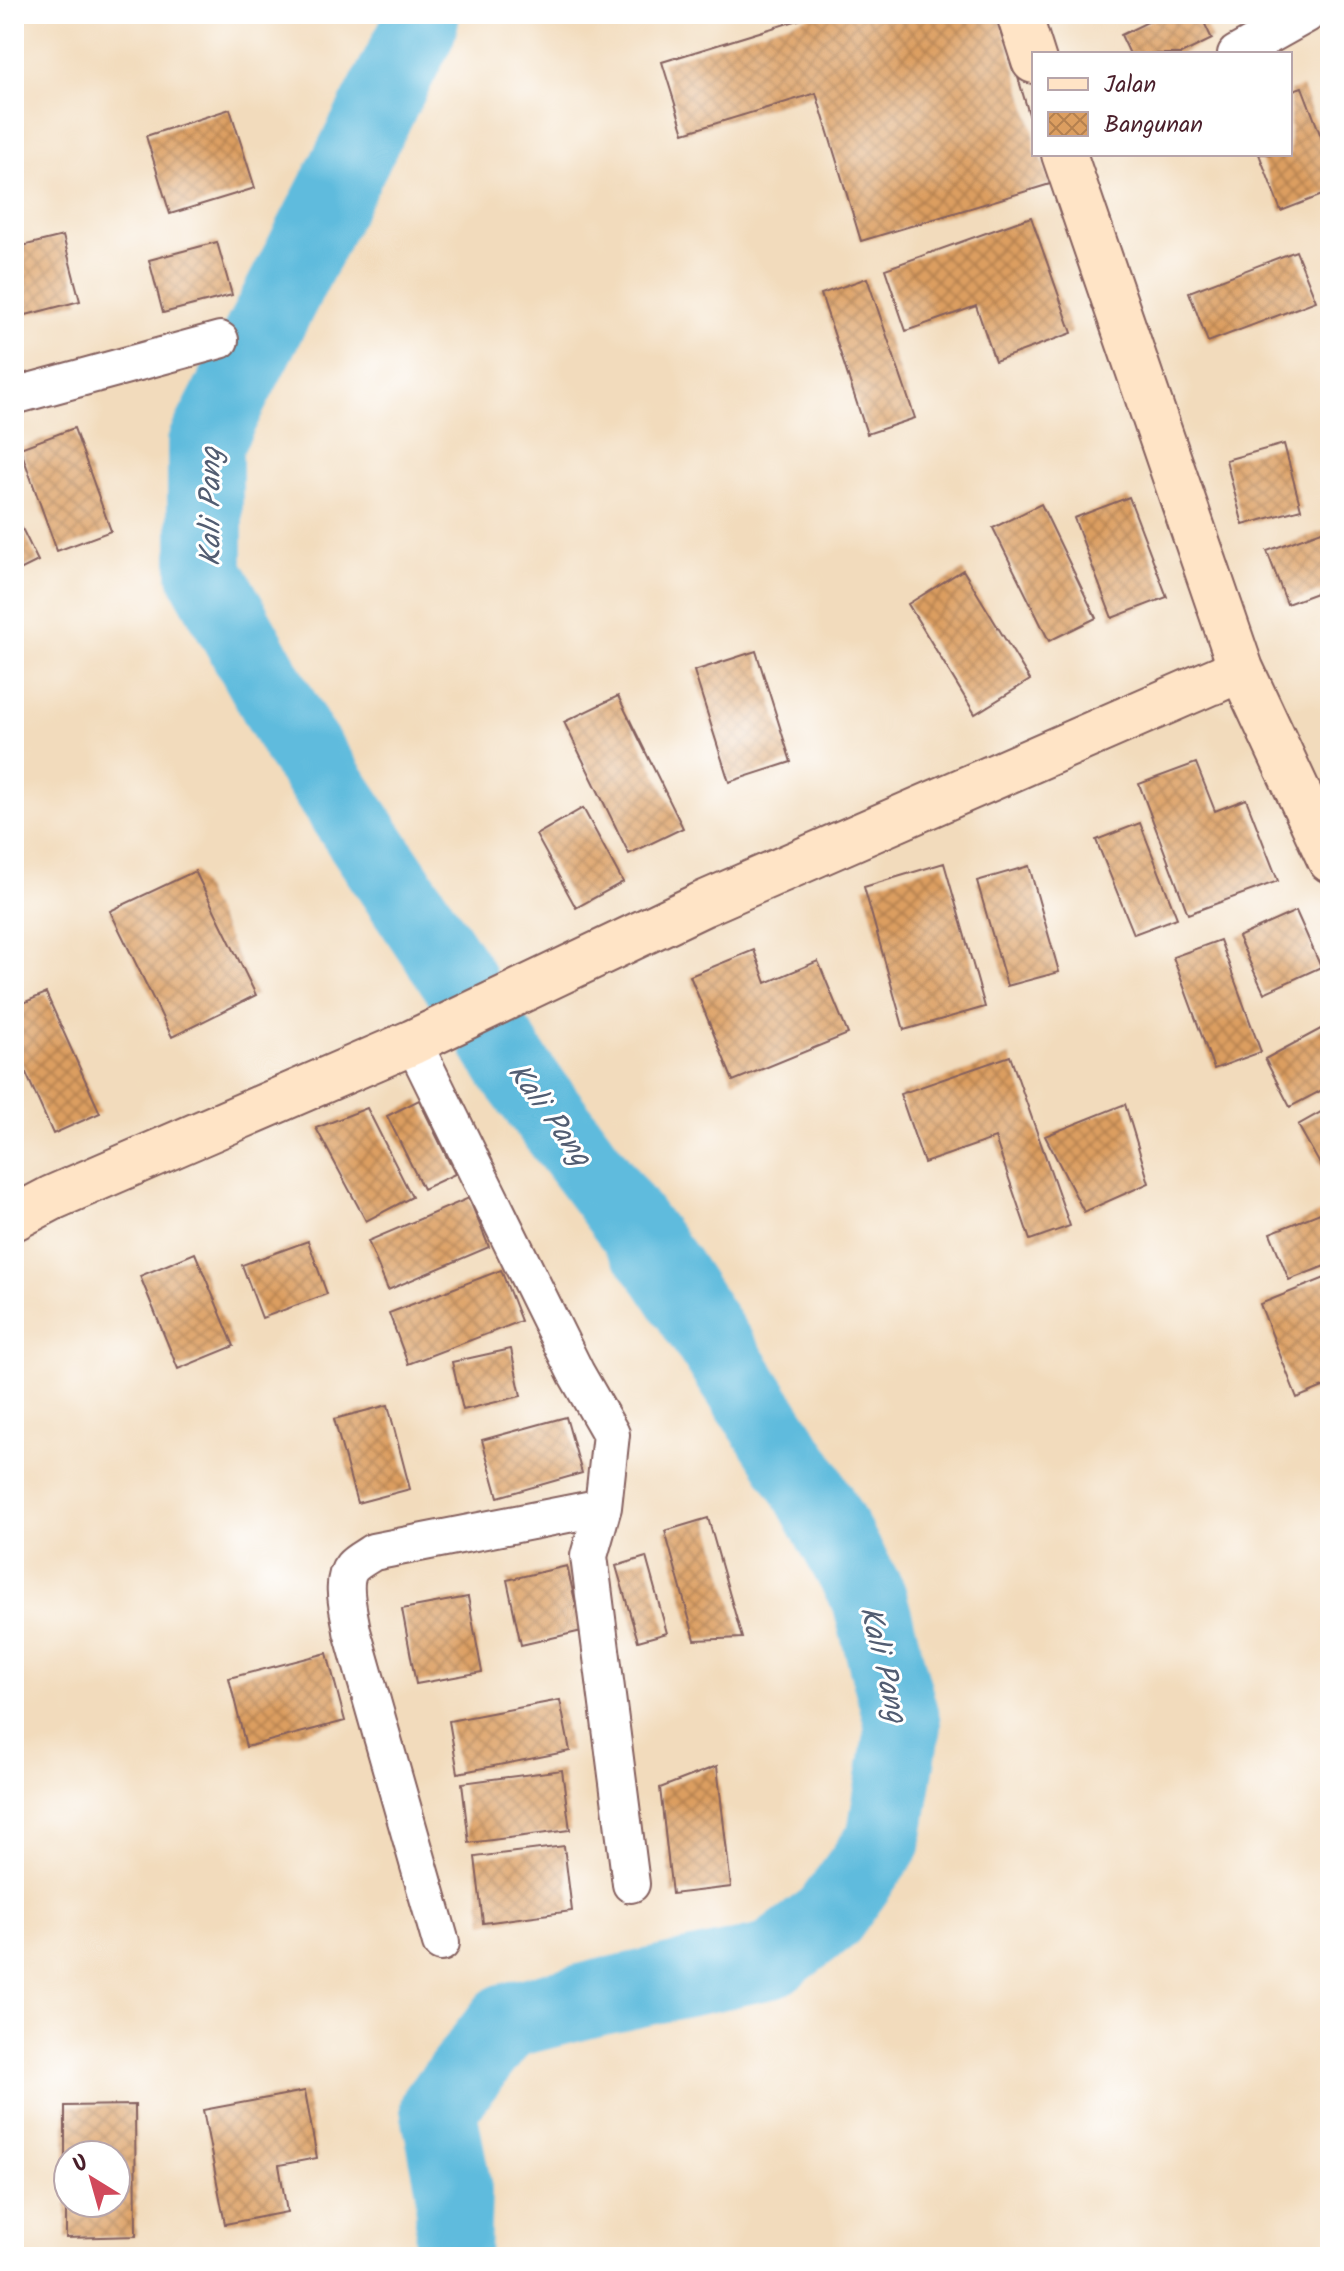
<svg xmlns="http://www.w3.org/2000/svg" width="1344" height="2271" font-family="Kalam,sans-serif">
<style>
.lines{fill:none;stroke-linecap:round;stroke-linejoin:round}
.river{stroke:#5fbbdd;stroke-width:76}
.building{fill:url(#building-cross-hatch)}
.street-casing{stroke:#85615e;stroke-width:40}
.secondary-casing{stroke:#85615e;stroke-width:48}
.street{stroke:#fff;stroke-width:36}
.secondary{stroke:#ffe4c6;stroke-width:44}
.labels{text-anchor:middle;stroke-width:6;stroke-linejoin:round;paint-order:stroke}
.water-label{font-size:30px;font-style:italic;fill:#525d72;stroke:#fff}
</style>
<defs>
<pattern id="building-cross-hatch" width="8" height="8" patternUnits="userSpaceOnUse" patternTransform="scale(2)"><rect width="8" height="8" fill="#dc9e60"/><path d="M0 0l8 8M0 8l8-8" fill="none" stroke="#b4804f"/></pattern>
</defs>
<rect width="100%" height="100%" fill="#fff"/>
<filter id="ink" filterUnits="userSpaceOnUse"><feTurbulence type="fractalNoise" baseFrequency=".0125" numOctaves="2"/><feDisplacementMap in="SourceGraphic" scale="16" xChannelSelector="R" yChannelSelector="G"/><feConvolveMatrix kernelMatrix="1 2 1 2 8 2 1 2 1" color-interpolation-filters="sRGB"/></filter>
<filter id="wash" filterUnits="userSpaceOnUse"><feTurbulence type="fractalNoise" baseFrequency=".006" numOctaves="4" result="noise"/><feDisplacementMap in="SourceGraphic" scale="32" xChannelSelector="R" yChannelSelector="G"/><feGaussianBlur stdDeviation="1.8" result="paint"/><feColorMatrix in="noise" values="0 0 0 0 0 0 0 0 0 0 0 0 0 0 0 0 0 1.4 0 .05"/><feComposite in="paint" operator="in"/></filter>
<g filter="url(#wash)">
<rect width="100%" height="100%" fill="#f2dbbc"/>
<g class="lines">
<path class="river" d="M422,14L418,30L205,444V573L296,737L458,979
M452,2257L454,2190L438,2108L506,2021L597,1998L770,1961L829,1917L884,1840L903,1725L869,1598L805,1482L667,1272L515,1070L498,1043"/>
</g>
<g id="blocks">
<path class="building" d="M818,14H999L1034,131V154H1041L1050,184L861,241L816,93L684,133L662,62Z
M1164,14H1200L1212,39L1181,54H1130L1121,35Z
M1302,87L1330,160V192L1281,211L1259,154H1290V91Z
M230,109L255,188L170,214L146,136Z
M1031,217L1072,333L995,361L976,306L906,331L885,269Z
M63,236L80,301L22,316L14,284V248Z
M217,242L232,295L163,313L149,260Z
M1296,251L1316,301L1208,342L1189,292Z
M867,278L915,418L867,434L821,294Z
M74,428L111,531L57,551L20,448Z
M1284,444L1301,509L1243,525L1226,460Z
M1129,497L1167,597L1112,618L1074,518Z
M1041,504L1096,618L1049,641L993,528Z
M14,512L38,561L14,573Z
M1327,529L1330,536V588L1287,604L1267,551Z
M963,570L1030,680L975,714L908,604Z
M756,651L791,762L729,782L694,671Z
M618,696L683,828L629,854L564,722Z
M1196,763L1215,811L1246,799L1278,881L1188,914L1139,784Z
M583,808L623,882L576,908L536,835Z
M1140,823L1177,918L1134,934L1096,840Z
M944,863L985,1007L904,1030L864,887Z
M1029,866L1059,972L1007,986L977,881Z
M195,871L256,995L172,1037L110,911Z
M1296,911L1321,967L1264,993L1238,937Z
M1220,940L1261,1052L1214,1069L1173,957Z
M754,950L766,983L818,961L848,1034L733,1081L690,976Z
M46,993L100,1113L53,1134L14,1046V1007Z
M1330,1024V1086L1290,1107L1265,1059Z
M1010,1056L1070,1226L1030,1240L995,1138L924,1163L900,1094Z
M419,1100L455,1174L423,1189L387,1116Z
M1125,1104L1149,1183L1084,1212L1045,1136Z
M1330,1107V1170L1325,1173L1298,1125Z
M367,1108L412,1197L366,1221L316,1128Z
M469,1198L489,1247L388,1290L368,1241Z
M1330,1209V1264L1289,1280L1270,1233Z
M308,1241L327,1294L262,1318L242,1265Z
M195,1253L234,1346L178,1369L140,1276Z
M501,1270L521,1321L408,1364L389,1313Z
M1330,1276V1384L1297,1398L1260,1304Z
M511,1349L521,1396L463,1410L452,1362Z
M388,1405L410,1489L357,1503L334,1419Z
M566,1417L582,1473L498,1497L482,1440Z
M708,1518L742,1638L695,1640L665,1531Z
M646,1557L667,1633L638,1641L616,1566Z
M567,1566L582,1631L521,1645L507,1580Z
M468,1597L482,1672L416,1684L402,1609Z
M327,1653L345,1721L246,1747L229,1678Z
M560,1700L570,1751L458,1773L449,1721Z
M717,1766L731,1887L672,1894L660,1788Z
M562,1770L570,1830L469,1843L462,1783Z
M564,1846L572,1911L483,1923L475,1857Z
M305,2091L317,2158L279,2165L287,2212L225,2224L203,2110Z
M135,2105L136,2236L66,2238V2203H116V2155H68V2165H65V2106Z"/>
</g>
</g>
<g filter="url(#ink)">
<use href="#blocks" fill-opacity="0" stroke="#85615e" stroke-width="2"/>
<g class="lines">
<defs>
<path id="street" d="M1236,54L1307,14
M14,396L220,340
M413,1042L576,1373L611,1434L603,1507L589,1556L631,1884
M441,1943L352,1631C350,1614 339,1582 352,1567C357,1561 366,1557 373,1552L603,1507"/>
<path id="secondary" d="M1019,14L1034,61
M1213,682L1241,669L1330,860
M14,1218L52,1198L413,1042L703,904L1241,669L1064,154"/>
</defs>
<use href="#street" class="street-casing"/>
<use href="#secondary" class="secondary-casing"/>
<use href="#street" class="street"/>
<use href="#secondary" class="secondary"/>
</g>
</g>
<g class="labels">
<g class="water-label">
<text transform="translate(210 507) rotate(-90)" y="10">Kali Pang</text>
<text transform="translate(550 1114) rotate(54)" y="10">Kali Pang</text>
<text transform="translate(884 1664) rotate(76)" y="10">Kali Pang</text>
</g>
</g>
<rect width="1344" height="2271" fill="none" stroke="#fff" stroke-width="48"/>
<rect x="1032" y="52" width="260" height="104" fill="#ffffff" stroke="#b7a5aa" stroke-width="2"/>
<rect x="1048" y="78" width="40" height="12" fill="#ffe4c6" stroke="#b7a5aa" stroke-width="2"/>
<text x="1104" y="92" font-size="24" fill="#4a1f2b">Jalan</text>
<rect x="1048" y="112" width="40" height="24" fill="url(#building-cross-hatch)" stroke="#b7a5aa" stroke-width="2"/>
<text x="1104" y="132" font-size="24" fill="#4a1f2b">Bangunan</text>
<g transform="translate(92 2179) rotate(323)"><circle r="38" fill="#ffffff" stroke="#b7a5aa" stroke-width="2"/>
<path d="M0-6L14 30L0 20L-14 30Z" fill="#d1495b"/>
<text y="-12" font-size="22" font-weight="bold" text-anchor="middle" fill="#4a1f2b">U</text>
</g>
</svg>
